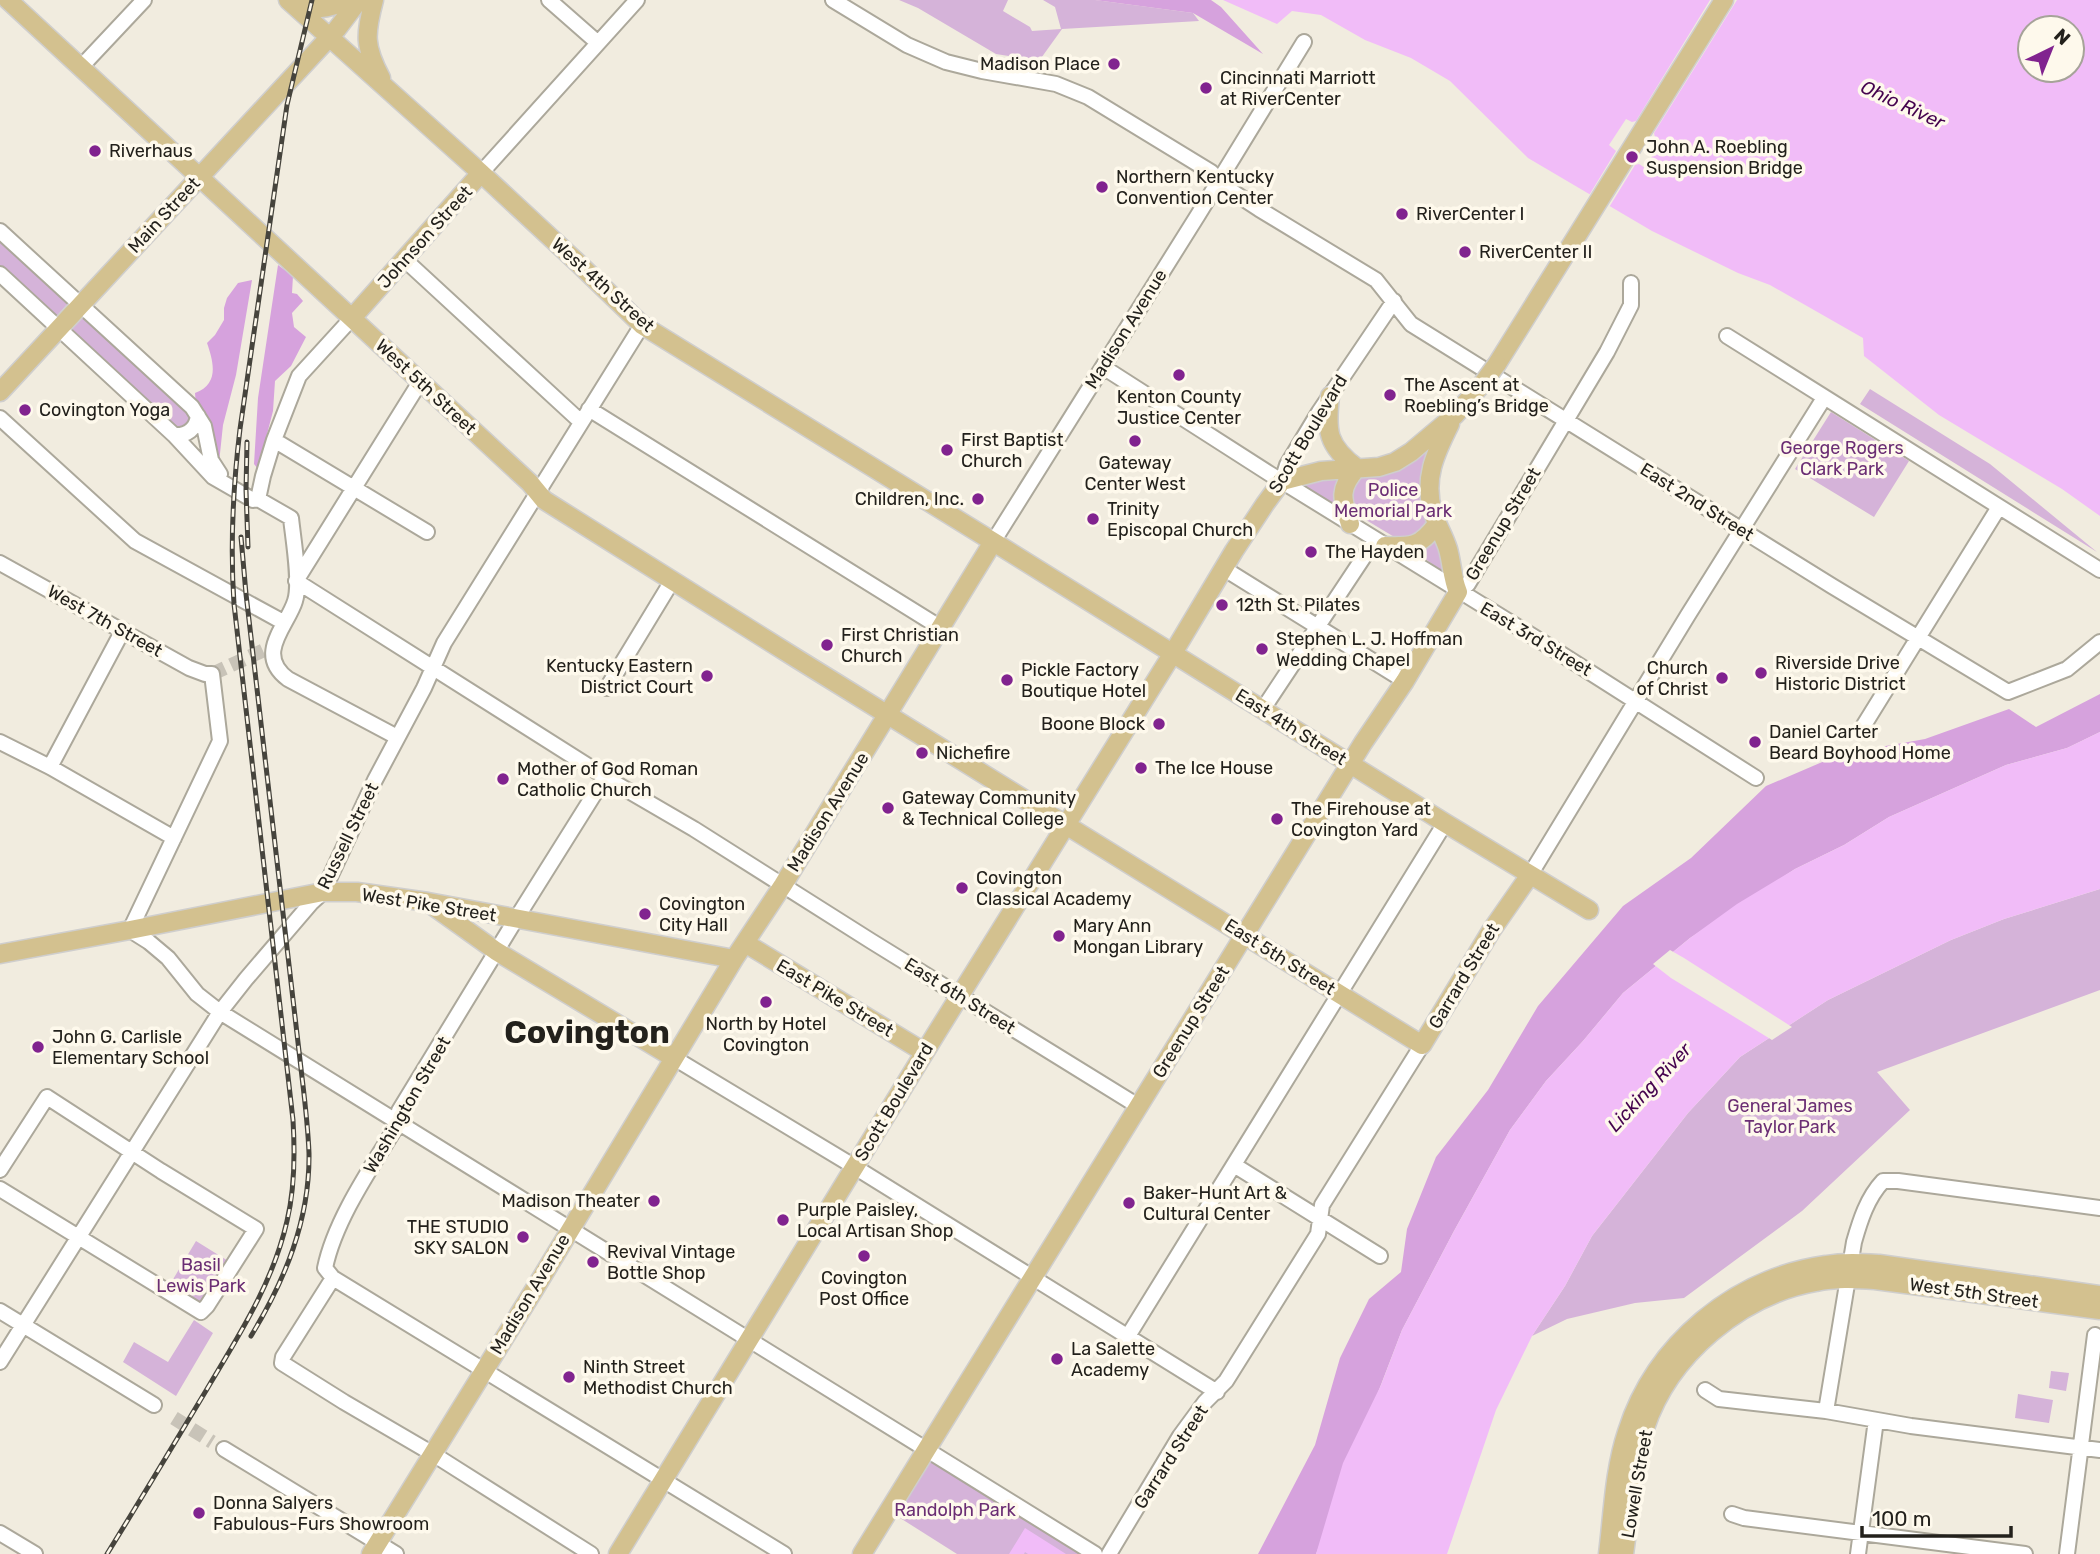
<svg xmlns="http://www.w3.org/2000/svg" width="2100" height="1554" font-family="Rubik,sans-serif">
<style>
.green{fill:#d5b3d9}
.forest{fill:#d6a2dd}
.water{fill:#f1bcf8;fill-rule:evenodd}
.pier{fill:#f1ecdf}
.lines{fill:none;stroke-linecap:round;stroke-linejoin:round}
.minor-tunnel{stroke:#c8c3b8;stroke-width:14;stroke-dasharray:14 7;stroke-linecap:butt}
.minor-casing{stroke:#aca89b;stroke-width:18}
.major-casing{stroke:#cfcecd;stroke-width:21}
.minor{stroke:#fff;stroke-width:14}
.major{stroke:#d3c18f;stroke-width:18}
.rail-casing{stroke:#46443d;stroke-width:5}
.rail{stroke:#fef9ec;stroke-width:2.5;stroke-dasharray:8;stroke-linecap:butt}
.major-bridge-casing{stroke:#cfcecd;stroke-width:21;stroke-linecap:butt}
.major-bridge{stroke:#d3c18f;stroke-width:18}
.poi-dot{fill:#81238f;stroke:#fef9ec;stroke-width:2.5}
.labels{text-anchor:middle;stroke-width:7;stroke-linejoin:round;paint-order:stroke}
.poi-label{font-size:18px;fill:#23211c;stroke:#fef9ec;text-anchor:start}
.street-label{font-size:18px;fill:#23211c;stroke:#fef9ec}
.park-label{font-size:18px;fill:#6b2e74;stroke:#fef9ec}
.water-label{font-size:19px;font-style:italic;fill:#45034e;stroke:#fef9ec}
.town-label{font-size:32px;font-weight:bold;fill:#23211c;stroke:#fef9ec}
</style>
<rect width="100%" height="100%" fill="#f1ecdf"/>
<path class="green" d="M899,0H1008L1003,11L1030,27L1032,31L1061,29L1055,7L1043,0H1095L1193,13L1199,21L1062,29L1039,61L996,54L918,8Z
M0,235L69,302L56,317L0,266Z
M83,315L191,414L192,423L179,430L175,428L70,329Z
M1870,389L1990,464L2097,552L1860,404Z
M1831,412L1909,461L1874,517L1795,469Z
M1434,440L1428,523L1418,538H1396L1361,517L1350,503L1348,493L1357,480Z
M1340,476L1336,507L1302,484L1304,481Z
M1437,535L1445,572L1444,573L1415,551Z
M2100,889V990L1877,1072L1910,1110L1802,1211L1684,1298L1635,1303L1567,1319L1532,1336L1565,1286L1592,1236L1688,1113L1740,1057L1828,1000L1951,940L2004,919Z
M196,1241L233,1264L201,1312L166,1291Z
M194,1320L213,1333L176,1396L123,1362L134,1342L168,1362Z
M2051,1371L2069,1373L2066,1391L2049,1388Z
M2018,1394L2053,1400L2049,1423L2015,1418Z
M927,1449L1095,1554H957L889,1511Z"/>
<path class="forest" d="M1095,0H1211L1221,7L1263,54L1193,13Z
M278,265L293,276L292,293L297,294L303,301L292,313L294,327L306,337L291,366L275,381L273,411L258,469L254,464L258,398Z
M252,280L236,375L223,425L219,463L196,406L195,393C219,384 214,363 207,343L215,335L224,320V308L227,298L238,283Z
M2100,694V732L2067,748L2006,765L1889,817L1844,845L1795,869L1690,938L1623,993L1583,1041L1546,1081L1510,1130L1454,1231L1402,1330L1316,1554H1258L1315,1445L1340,1358L1369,1299L1401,1272L1407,1229L1436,1157L1488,1090L1538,1006L1623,906L1691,858L1766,786L1841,754L1925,739L2009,709L2036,727Z"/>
<path class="water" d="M1223,0H2100V516L2062,489L1939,415L1864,356L1863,338L1770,285L1738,273L1652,231L1528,158L1450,81L1411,58L1365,40L1321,15L1292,11L1277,24ZM2030,28H2072V70H2030Z
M2100,732V889L2004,919L1951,940L1828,1000L1740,1057L1688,1113L1592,1236L1565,1286L1532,1336L1496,1410L1447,1554H1316L1343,1463L1381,1385L1402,1330L1454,1231L1510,1130L1546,1081L1583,1041L1623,993L1690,938L1737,904L1795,869L1844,845L1889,817L2006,765L2067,748Z
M1025,1528L1066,1554H1028L1025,1552L1024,1554H1009Z"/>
<path class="pier" d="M1710,0H1737L1654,133L1655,137L1661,141L1645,168L1639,164L1635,165L1608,209L1588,197L1616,151L1609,145L1626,119L1632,122L1636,121Z
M1670,950L1684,958L1792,1027L1772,1040L1671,978L1653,964Z"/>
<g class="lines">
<path class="minor-tunnel" d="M212,674L275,645
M174,1418L212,1442"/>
<defs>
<path id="minor" d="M549,0L598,43
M833,0L907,45L946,62L982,71L1056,84L1088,97L1211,172L1227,188L1259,209L1376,280L1411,324L1832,586L2008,692L2067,669L2100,642
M81,67L144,0
M481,173L637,0
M0,231L192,407L204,426L211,460L220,474
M405,260L581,422
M0,274L174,435L213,477L253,500L258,499L291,518C293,538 301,583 295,601C288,625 254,654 288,679L397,737
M1727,336L2100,570
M1103,367L1270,474L1547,645L1756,778
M589,409L941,628
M0,418L135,541L283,622
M174,435C187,436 196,429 198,416
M274,440L427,532
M1282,481L1287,465L1319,412L1394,301
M258,499L263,476L274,440L299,376L352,318
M993,542L1198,215L1304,42
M0,563L189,668L205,674H212L220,741L130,930L149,942L168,958L197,994L220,1012L1095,1554
M1223,568L1405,681
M296,581L615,783L694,829L871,941L1138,1106
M296,581L420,382
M1458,592L1468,584L1607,352L1631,305V283
M607,688L672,581
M1263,709L1375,540
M1864,725L1999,507
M0,742L50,767L174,838
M50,767L123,630
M605,777L516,919L399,1111V1122C373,1165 335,1219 325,1268L333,1278L784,1554
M1530,875L1688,615L1824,398
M674,1058L845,1161L1217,1392
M1234,1165L1380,1256
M0,1170L47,1097L161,1171L256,1229L207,1306L201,1312L0,1189
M333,1278L283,1357L282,1363L344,1402L433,1454L591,1554
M0,1311L154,1405
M1128,1336L1445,823
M0,1362L220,1012L246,979L312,902L323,892L375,780L424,688L444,643L642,325
M1705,1390L1719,1399L1826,1411L1911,1426L2100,1450
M1826,1411L1854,1242C1860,1221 1867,1198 1883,1181H1898L2100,1208
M224,1449L396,1554
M1732,1514L1744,1518L2025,1554
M0,1533L35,1554
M1109,1554L1180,1436L1205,1402L1226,1381L1318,1234L1322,1205L1422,1045
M1858,1554L1876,1420
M2067,1554L2095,1335"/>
<path id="major" d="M8,0L530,483L544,500L799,660L1422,1045L1491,931L1530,875
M288,0L481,173L579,264L642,325L1005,549L1445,823L1589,910
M374,0C365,34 364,46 381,78
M294,4C316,10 326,10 347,0
M352,318L481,173
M1497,364L1724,0
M0,392L337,29L359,0
M1330,396C1326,431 1327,446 1357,468C1338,489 1342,499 1350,524
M1385,546C1412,547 1420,547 1437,524
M433,906L496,951L674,1058
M745,943L924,1052
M0,954L130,930L323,892H357L428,902L734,959
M371,1554L534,1290L734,959L783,885L993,542
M618,1554L934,1037L1173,653L1234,551L1265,504L1282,481L1321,471L1379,467L1395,462L1411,452L1455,415L1483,383
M862,1554L1363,743L1405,681L1458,592C1452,578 1452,563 1448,549C1444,536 1437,525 1433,513C1423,479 1435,454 1450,424
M1608,1554C1613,1514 1614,1471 1627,1432C1655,1344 1734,1278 1826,1265C1844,1262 1861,1263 1879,1264L2100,1295
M1624,1554C1630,1513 1632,1468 1645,1428C1669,1355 1741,1295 1816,1282C1835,1278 1855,1279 1875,1280L2100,1310"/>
</defs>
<use href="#minor" class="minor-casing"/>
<use href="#major" class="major-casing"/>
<use href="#minor" class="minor"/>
<use href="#major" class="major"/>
<defs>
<path id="rail" d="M247,442L246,490L248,547
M241,537L246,594L302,1077C305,1102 308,1128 309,1153C310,1220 285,1280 251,1336
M107,1554C141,1499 174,1444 207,1389C239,1335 273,1283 287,1221C295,1188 295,1153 293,1120L234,604C230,545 233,487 240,429L287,105L312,0"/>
</defs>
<use href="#rail" class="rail-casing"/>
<use href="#rail" class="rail"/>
<defs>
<path id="major-bridge" d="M1483,383L1497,364"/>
</defs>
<use href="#major-bridge" class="major-bridge-casing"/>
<use href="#major-bridge" class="major-bridge"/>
</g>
<g class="poi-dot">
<circle cx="1114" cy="64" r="7"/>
<circle cx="1206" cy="88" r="7"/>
<circle cx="95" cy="151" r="7"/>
<circle cx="1632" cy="157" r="7"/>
<circle cx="1102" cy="187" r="7"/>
<circle cx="1402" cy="214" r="7"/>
<circle cx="1465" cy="252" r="7"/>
<circle cx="1179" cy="375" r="7"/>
<circle cx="1390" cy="395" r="7"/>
<circle cx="25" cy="410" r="7"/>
<circle cx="1135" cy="441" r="7"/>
<circle cx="947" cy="450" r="7"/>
<circle cx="978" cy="499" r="7"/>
<circle cx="1093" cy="519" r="7"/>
<circle cx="1311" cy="552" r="7"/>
<circle cx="1222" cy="605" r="7"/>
<circle cx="827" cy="645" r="7"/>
<circle cx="1262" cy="649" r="7"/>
<circle cx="1761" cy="673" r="7"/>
<circle cx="707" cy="676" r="7"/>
<circle cx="1722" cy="678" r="7"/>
<circle cx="1007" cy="680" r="7"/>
<circle cx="1159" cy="724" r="7"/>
<circle cx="1755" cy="742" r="7"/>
<circle cx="922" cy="753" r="7"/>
<circle cx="1141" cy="768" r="7"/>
<circle cx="503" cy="779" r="7"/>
<circle cx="888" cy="808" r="7"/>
<circle cx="1277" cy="819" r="7"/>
<circle cx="962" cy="888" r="7"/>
<circle cx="645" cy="914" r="7"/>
<circle cx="1059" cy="936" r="7"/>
<circle cx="766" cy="1002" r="7"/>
<circle cx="38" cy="1047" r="7"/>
<circle cx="654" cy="1201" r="7"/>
<circle cx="1129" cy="1203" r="7"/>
<circle cx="783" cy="1220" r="7"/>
<circle cx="523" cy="1237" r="7"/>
<circle cx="864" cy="1256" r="7"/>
<circle cx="593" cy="1262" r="7"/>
<circle cx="1057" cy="1359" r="7"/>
<circle cx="569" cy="1377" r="7"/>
<circle cx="199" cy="1513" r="7"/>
</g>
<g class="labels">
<g class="poi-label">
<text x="1100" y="70" text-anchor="end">Madison Place</text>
<text x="1220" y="84">Cincinnati Marriott<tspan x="1220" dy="21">at RiverCenter</tspan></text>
<text x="1646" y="153">John A. Roebling<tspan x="1646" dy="21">Suspension Bridge</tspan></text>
<text x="109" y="157">Riverhaus</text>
<text x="1116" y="183">Northern Kentucky<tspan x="1116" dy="21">Convention Center</tspan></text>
<text x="1416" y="220">RiverCenter I</text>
<text x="1479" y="258">RiverCenter II</text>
<text x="1404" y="391">The Ascent at<tspan x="1404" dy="21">Roebling’s Bridge</tspan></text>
<text x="1179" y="403" text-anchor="middle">Kenton County<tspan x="1179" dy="21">Justice Center</tspan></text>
<text x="39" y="416">Covington Yoga</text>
<text x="961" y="446">First Baptist<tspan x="961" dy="21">Church</tspan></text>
<text x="1135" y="469" text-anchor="middle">Gateway<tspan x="1135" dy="21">Center West</tspan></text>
<text x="964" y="505" text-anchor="end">Children, Inc.</text>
<text x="1107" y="515">Trinity<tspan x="1107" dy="21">Episcopal Church</tspan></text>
<text x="1325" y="558">The Hayden</text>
<text x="1236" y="611">12th St. Pilates</text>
<text x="841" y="641">First Christian<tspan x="841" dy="21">Church</tspan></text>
<text x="1276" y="645">Stephen L. J. Hoffman<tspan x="1276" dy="21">Wedding Chapel</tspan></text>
<text x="1775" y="669">Riverside Drive<tspan x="1775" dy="21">Historic District</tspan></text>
<text x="693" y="672" text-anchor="end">Kentucky Eastern<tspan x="693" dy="21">District Court</tspan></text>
<text x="1708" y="674" text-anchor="end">Church<tspan x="1708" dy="21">of Christ</tspan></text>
<text x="1021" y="676">Pickle Factory<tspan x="1021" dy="21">Boutique Hotel</tspan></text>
<text x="1145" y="730" text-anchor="end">Boone Block</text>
<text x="1769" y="738">Daniel Carter<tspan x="1769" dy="21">Beard Boyhood Home</tspan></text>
<text x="936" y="759">Nichefire</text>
<text x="1155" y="774">The Ice House</text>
<text x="517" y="775">Mother of God Roman<tspan x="517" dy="21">Catholic Church</tspan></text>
<text x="902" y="804">Gateway Community<tspan x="902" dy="21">&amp; Technical College</tspan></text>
<text x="1291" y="815">The Firehouse at<tspan x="1291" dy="21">Covington Yard</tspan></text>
<text x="976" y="884">Covington<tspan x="976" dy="21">Classical Academy</tspan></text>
<text x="659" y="910">Covington<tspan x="659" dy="21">City Hall</tspan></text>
<text x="1073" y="932">Mary Ann<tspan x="1073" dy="21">Mongan Library</tspan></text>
<text x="766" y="1030" text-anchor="middle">North by Hotel<tspan x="766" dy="21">Covington</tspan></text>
<text x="52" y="1043">John G. Carlisle<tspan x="52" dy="21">Elementary School</tspan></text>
<text x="1143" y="1199">Baker-Hunt Art &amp;<tspan x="1143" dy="21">Cultural Center</tspan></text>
<text x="640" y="1207" text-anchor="end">Madison Theater</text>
<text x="797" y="1216">Purple Paisley,<tspan x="797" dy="21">Local Artisan Shop</tspan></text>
<text x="509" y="1233" text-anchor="end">THE STUDIO<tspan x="509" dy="21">SKY SALON</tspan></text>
<text x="607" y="1258">Revival Vintage<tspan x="607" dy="21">Bottle Shop</tspan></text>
<text x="864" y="1284" text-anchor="middle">Covington<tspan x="864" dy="21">Post Office</tspan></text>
<text x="1071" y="1355">La Salette<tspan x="1071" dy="21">Academy</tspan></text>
<text x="583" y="1373">Ninth Street<tspan x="583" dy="21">Methodist Church</tspan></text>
<text x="213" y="1509">Donna Salyers<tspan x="213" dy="21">Fabulous-Furs Showroom</tspan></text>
</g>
<g class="street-label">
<text transform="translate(164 215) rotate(-47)" y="6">Main Street</text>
<text transform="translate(425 237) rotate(-48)" y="6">Johnson Street</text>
<text transform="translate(603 285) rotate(42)" y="6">West 4th Street</text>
<text transform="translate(1126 329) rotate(-58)" y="6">Madison Avenue</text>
<text transform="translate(426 387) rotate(43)" y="6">West 5th Street</text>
<text transform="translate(1308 434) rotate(-59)" y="6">Scott Boulevard</text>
<text transform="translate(1697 502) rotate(32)" y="6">East 2nd Street</text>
<text transform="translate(1503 524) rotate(-59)" y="6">Greenup Street</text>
<text transform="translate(105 621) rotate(29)" y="6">West 7th Street</text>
<text transform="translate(1536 639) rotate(31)" y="6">East 3rd Street</text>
<text transform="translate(1291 727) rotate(32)" y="6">East 4th Street</text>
<text transform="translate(828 812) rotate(-58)" y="6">Madison Avenue</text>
<text transform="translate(348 836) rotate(-64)" y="6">Russell Street</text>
<text transform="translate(429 905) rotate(9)" y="6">West Pike Street</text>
<text transform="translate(1280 957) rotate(32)" y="6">East 5th Street</text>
<text transform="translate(1464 976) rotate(-59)" y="6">Garrard Street</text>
<text transform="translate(960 996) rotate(32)" y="6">East 6th Street</text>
<text transform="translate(835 998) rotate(31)" y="6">East Pike Street</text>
<text transform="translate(1191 1022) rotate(-58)" y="6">Greenup Street</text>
<text transform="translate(894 1102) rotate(-59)" y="6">Scott Boulevard</text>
<text transform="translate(407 1105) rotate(-60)" y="6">Washington Street</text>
<text transform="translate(1974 1293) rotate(8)" y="6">West 5th Street</text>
<text transform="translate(530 1294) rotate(-59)" y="6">Madison Avenue</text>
<text transform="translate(1171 1457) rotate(-57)" y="6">Garrard Street</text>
<text transform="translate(1637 1484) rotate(-80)" y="6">Lowell Street</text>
</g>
<g class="park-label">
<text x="1842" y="454">George Rogers<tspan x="1842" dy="21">Clark Park</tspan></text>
<text x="1393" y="496">Police<tspan x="1393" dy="21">Memorial Park</tspan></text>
<text x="1790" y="1112">General James<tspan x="1790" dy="21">Taylor Park</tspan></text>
<text x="201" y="1271">Basil<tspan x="201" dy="21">Lewis Park</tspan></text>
<text x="955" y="1516">Randolph Park</text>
</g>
<g class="water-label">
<text transform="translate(1903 104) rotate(25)" y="7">Ohio River</text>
<text transform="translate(1649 1087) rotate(-47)" y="7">Licking River</text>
</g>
<g class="town-label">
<text x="587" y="1043">Covington</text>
</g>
</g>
<g transform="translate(2051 49) rotate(43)"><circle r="33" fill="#fef9ec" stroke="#a6a399" stroke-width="2"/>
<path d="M0-5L12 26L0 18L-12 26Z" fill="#81238f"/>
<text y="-10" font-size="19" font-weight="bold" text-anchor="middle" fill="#23211c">N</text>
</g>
<path d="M1862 1526v10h149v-10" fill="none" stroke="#23211c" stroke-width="3.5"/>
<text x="1872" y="1526" font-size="21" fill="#23211c" stroke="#fef9ec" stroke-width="5" paint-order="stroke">100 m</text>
</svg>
